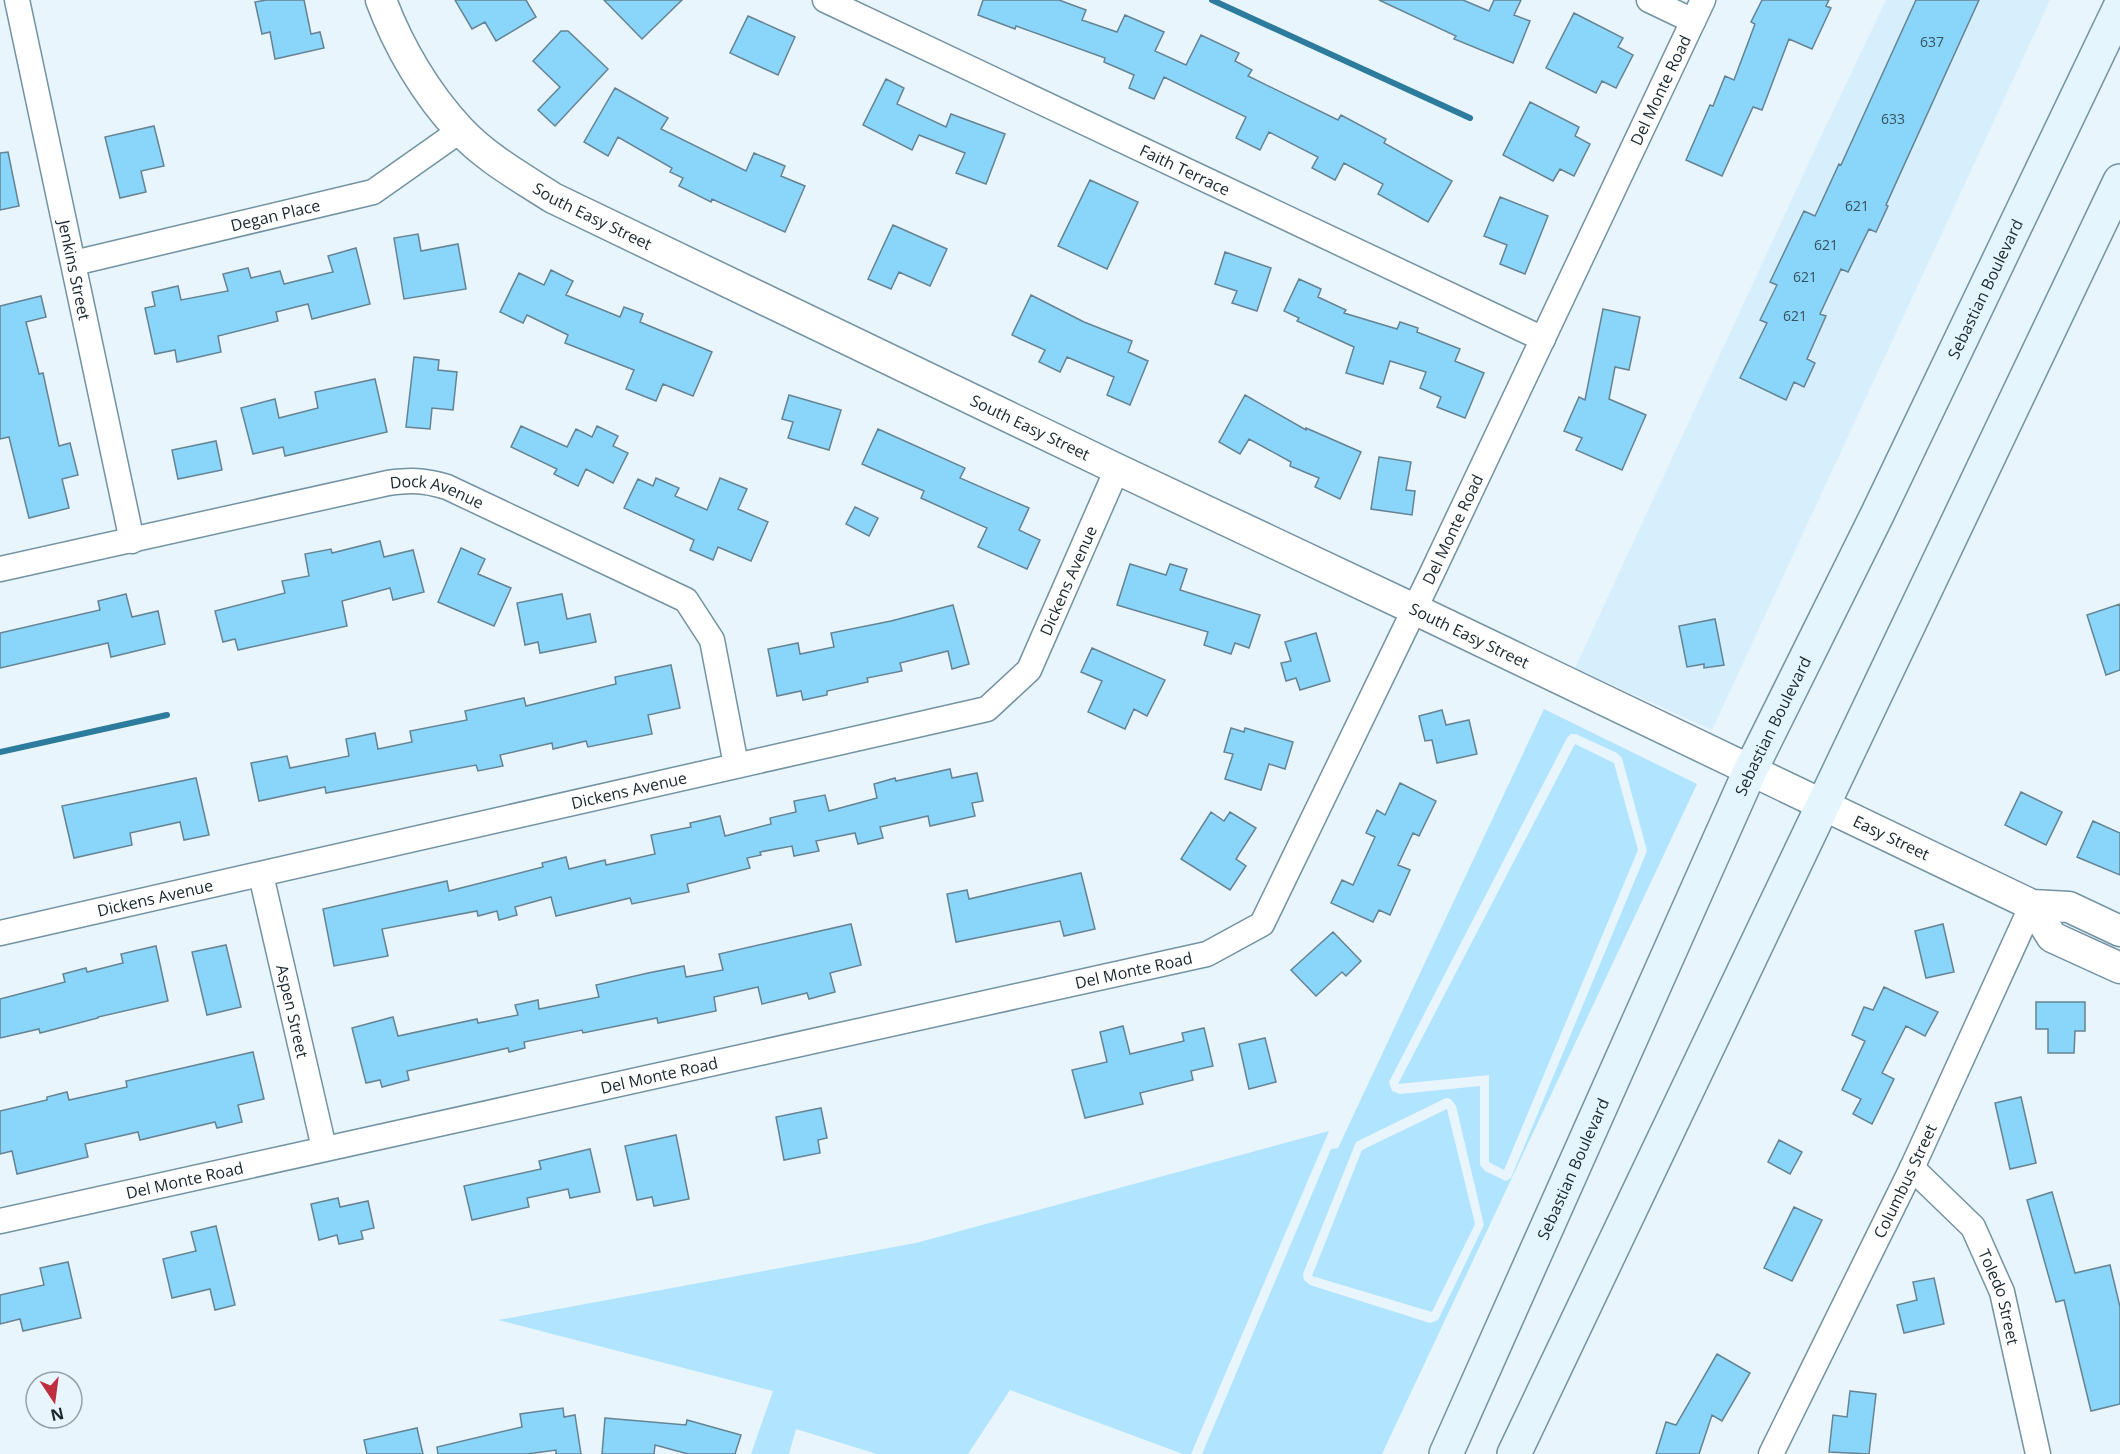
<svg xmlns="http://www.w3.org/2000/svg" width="2120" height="1454" font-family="'Open Sans',sans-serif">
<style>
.built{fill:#d7effc}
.green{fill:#b1e4fe;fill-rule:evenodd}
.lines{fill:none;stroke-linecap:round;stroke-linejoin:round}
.stream{stroke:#2d7b9d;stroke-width:6}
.building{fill:#8ad6fb;stroke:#658393;stroke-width:1.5}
.minor-casing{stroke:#7392a2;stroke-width:27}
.tertiary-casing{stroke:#7392a2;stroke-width:33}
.secondary-casing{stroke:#7392a2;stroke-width:36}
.minor{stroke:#fff;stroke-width:24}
.tertiary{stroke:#fff;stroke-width:30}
.secondary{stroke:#e5f5fd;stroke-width:33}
.labels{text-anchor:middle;stroke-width:6;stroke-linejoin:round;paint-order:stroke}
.number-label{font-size:14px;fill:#355260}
.street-label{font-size:16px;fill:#19262c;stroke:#e8f5fc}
</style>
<rect width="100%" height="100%" fill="#e8f5fc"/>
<path class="built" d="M1886,0H2050L1712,730L1575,668L1816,147Z"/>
<path class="green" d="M1544,709L1697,784L1382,1454H1202L1331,1149L1338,1148ZM1571,734H1576L1617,753L1622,758L1647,851L1511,1178L1506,1181L1485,1171L1480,1165V1086L1400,1094L1392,1091L1389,1082L1567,738ZM1446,1098L1451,1099L1456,1106L1484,1225L1438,1320L1430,1323L1310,1285L1304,1280L1303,1274L1356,1142Z
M1575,744L1614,763L1638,850L1504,1170L1489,1162V1075L1398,1084Z
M1447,1109L1475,1224L1432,1312L1312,1276L1362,1150Z
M1329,1131L1191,1454H1183L1010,1390L968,1454H877L796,1429L789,1454H751L773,1391L498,1320L916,1243Z"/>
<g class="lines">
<path class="stream" d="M1212,0L1470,118
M0,752L167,715"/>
</g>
<path class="building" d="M266,0H304L311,34L320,32L324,48L275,59L270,32L262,34L255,2Z
M455,0H526L536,17L496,41L485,22L472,29Z
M604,0H682L642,39Z
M983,0H1059L1086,10L1082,20L1117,32L1125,15L1164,32L1155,51L1186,65L1201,35L1239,53L1235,61L1252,70L1248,76L1338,120L1341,115L1386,139L1384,143L1452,181L1428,222L1378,194L1383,184L1344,163L1335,180L1312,168L1318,157L1269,132L1260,150L1236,138L1246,117L1164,77L1154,99L1129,88L1134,75L1104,62L1105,58L1016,26L1015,29L978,15Z
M1379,0H1463L1489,11L1494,0H1521L1514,15L1530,21L1513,63L1454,39L1456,36Z
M1762,0H1829L1826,6L1831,8L1812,49L1789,39L1762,110L1753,107L1722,176L1686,160L1710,105L1713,106L1725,76L1734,80L1755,24L1751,22Z
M1916,0H1979L1886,205L1888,206L1876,232L1869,229L1848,272L1841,269L1820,314L1826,316L1807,359L1815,363L1804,387L1794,382L1786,400L1740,378L1767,323L1760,320L1777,285L1770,282L1804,211L1815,216L1839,164L1841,165Z
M1574,13L1623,38L1618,47L1633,55L1616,88L1602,81L1596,93L1546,68Z
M748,16L795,37L778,75L730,53Z
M561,31H568L608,69L555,126L538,110L560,87L533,61Z
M886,79L904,88L897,104L946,127L951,114L1005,134L986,184L956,173L965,153L919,135L912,150L863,125Z
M615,88L668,118L661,129L746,171L754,153L785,166L781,176L805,186L785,232L712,199L711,202L679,186L683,178L670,172L672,168L618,137L608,156L584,142Z
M1530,102L1579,127L1575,136L1590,144L1574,176L1560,169L1553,181L1503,155Z
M154,126L164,166L141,171L146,192L120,198L105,137Z
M8,152L19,206L0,210V153Z
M1090,180L1138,202L1107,269L1058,246Z
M1500,197L1548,216L1525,274L1500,264L1507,245L1484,236Z
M893,225L947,249L930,286L899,272L891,289L868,279Z
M418,234L421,251L458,244L466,289L404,299L394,238Z
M356,248L370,304L312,319L308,304L276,312L278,321L218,336L221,352L177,362L175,350L155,354L145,308L155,306L152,292L178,286L181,300L228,291L223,274L248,268L251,278L280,271L284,284L333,272L328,256Z
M1225,252L1271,268L1257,311L1232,303L1237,291L1215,284Z
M551,270L573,281L566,295L620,317L624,307L643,314L640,322L712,352L693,396L663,384L656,401L626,389L634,370L565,343L568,335L527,315L523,323L500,312L519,273L544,285Z
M1299,279L1321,289L1318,297L1346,310L1344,313L1397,329L1400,322L1418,328L1417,332L1460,349L1455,361L1484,373L1465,418L1437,407L1441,397L1420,388L1426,372L1390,361L1383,384L1346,373L1354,347L1297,321L1299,318L1284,311Z
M1031,295L1084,322L1132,341L1128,352L1148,361L1130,405L1107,395L1114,377L1067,357L1060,372L1039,362L1045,350L1012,335Z
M41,296L46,317L26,322L39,374L43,373L59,446L70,443L78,475L62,479L69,508L29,518L9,437L0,439V306Z
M1603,309L1640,317L1629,370L1615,367L1609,399L1646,415L1622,470L1576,450L1582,438L1564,431L1579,397L1585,400Z
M414,357L439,360L438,370L457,372L453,410L432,408L430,429L406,427Z
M375,379L387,432L285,456L283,447L253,454L241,408L275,399L279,418L318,408L315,392Z
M789,395L841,410L829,450L788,438L793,422L782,419Z
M1245,395L1306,430V428L1361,452L1340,499L1315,487L1319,478L1290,466L1291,462L1249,439L1240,454L1219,442Z
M521,426L567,447L576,429L592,437L597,426L618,436L613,446L628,453L613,483L586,469L578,486L554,474L557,469L511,447Z
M878,429L965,468L960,478L1029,508L1019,530L1040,540L1027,569L978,547L987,528L921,498L924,491L862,464Z
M216,441L222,470L178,479L172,450Z
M1379,457L1411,462L1406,490L1415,491L1412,515L1371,509Z
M656,478L679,488L675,496L707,510L720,478L747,489L738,509L768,522L751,561L718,547L713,560L690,550L694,540L624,508L638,479L653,486Z
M855,507L878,518L869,536L846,524Z
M380,541L384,557L413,550L424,592L393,600L390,588L342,601L347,626L238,650L235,639L223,642L215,611L285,593L282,581L309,576L305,554L331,549L332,553Z
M461,548L485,559L478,574L511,588L494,626L438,602Z
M1130,564L1166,575L1170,564L1187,569L1180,590L1260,615L1249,648L1235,643L1231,654L1204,645L1208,632L1117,605Z
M126,594L132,617L158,611L165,644L111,657L108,643L0,668V633L100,610L98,601Z
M562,594L567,619L590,614L596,642L540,653L538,642L525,645L517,603Z
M2120,604V670L2106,675L2087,615Z
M953,605L969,664L952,669L948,651L900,663L902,671L867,678L868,682L827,691V695L803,700L801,691L777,696L768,649L798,643L800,654L834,647L831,633L891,621Z
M1715,619L1724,665L1704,668V664L1687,667L1679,626Z
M1316,633L1330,681L1300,690L1296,678L1286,681L1281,663L1291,661L1285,642Z
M1092,648L1165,680L1147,716L1134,709L1125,729L1088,712L1102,681L1081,672Z
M671,665L680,708L648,715L652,734L588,747L586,741L553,749L552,743L500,755L503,766L478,771L476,765L326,793L325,787L259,801L251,763L287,756L290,768L349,756L346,739L375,733L378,749L412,742L410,731L467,720L465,711L524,698L526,706L616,684L615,677Z
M1442,710L1446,725L1469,720L1477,754L1437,763L1432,740L1425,741L1419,716Z
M1231,728L1244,732L1245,728L1293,742L1285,769L1269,764L1261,790L1225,779L1233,754L1224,752Z
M950,769L952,778L977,773L983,801L972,803L975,816L930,826L928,816L880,827L883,838L858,844L855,833L816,841L819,851L794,856L792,846L760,852L761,855L747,858L750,868L687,884L689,892L632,904L630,898L556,916L551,897L515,907L517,915L499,920L497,911L478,916L477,911L382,929L388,956L334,966L323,909L447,881L449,891L543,867L542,863L566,857L569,869L605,860L606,865L655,854L651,835L691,827L690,823L720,816L725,836L771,824L770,818L796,812L794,801L825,795L829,811L877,798L874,784L895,778L896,781Z
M196,778L209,835L184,840L180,822L130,833L132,845L74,858L62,806Z
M1400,783L1436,801L1419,836L1413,833L1398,865L1410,870L1390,915L1379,910L1373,922L1331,903L1342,880L1353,885L1375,837L1366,833L1377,810L1385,815Z
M2021,792L2062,812L2046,845L2005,825Z
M1211,812L1224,821L1230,812L1256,828L1236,859L1246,866L1230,890L1181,859Z
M2093,821L2120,833V875L2077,857Z
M1081,873L1095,929L1064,936L1060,921L956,942L947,894L967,890L969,899Z
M851,924L861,965L830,973L835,992L809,999L807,993L762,1004L758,987L714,997L716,1011L658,1023L657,1018L583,1033L582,1030L524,1042L525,1048L509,1052L508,1048L407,1071L409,1080L382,1087L380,1080L366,1083L352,1028L393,1017L398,1036L477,1019L478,1023L518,1015L515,1005L538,1000L539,1009L599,997L596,985L648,973L684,966L686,977L723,970L719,954Z
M1943,924L1954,972L1926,978L1915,931Z
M1333,932L1361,961L1346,976L1342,972L1316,996L1291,970Z
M226,945L241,1007L207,1015L192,952Z
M156,946L168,1001L98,1017V1018L40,1033L39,1029L0,1038V999L65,982L63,974L86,968L87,972L123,963L121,954Z
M1884,987L1938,1012L1925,1036L1906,1026L1882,1073L1894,1079L1872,1124L1853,1114L1861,1099L1842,1090L1865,1041L1852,1035L1864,1007L1873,1010Z
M2036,1002H2085V1031H2075L2074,1053H2048V1029H2036Z
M1123,1026L1130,1054L1184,1041L1182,1033L1204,1028L1213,1066L1191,1071L1193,1080L1140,1093L1143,1104L1085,1118L1072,1070L1107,1062L1100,1032Z
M1265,1038L1276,1082L1249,1089L1239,1044Z
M253,1052L264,1099L238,1105L242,1122L217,1128L215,1122L140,1140L138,1132L85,1144L88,1157L17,1174L12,1151L0,1154V1111L47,1100V1097L67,1092L69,1100L127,1087L126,1081Z
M2021,1097L2036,1163L2010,1169L1995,1103Z
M821,1108L827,1138L818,1140L820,1153L784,1160L776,1117Z
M676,1135L689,1199L654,1206L652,1197L637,1200L625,1146Z
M1779,1140L1802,1152L1790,1174L1768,1162Z
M590,1149L600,1192L570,1198L568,1189L527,1198L529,1207L472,1220L464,1186L541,1169L539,1161Z
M2052,1192L2075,1273L2110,1265L2120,1307V1404L2091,1411L2064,1300L2056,1302L2027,1200Z
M338,1198L340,1207L368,1201L374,1228L361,1231L363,1239L339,1244L337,1235L319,1240L311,1204Z
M1794,1207L1822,1220L1792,1281L1764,1268Z
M216,1226L235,1305L215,1310L210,1289L172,1298L163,1259L196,1251L191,1232Z
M68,1262L81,1318L23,1331L20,1319L0,1324V1295L44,1285L40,1268Z
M1934,1278L1944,1324L1904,1333L1897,1305L1917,1300L1913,1282Z
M1717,1354L1750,1373L1722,1421L1712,1415L1699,1454H1656L1666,1422L1676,1425Z
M1850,1391L1876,1394L1869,1454L1829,1452L1833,1415L1847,1417Z
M563,1408L564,1417L575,1415L581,1454H556V1450L527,1454H438L437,1447L522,1427L520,1414Z
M605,1418L686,1425L687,1420L741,1435L735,1454H688L655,1445L654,1454H602Z
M417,1428L423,1454H367L364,1440Z"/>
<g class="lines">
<defs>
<g id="minor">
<path id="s1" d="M17,0L132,541"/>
<path id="s2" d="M825,0L1543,339"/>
<path d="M1649,0L1693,21"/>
<path id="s3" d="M74,263L373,192L461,130"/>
<path id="s4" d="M0,569L388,483C411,480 424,480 447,487L686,600L712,640L736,765"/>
<path id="s5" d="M261,875L324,1148"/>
<path id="s6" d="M0,933L987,709L1029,670L1117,469"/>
<path id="s7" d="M1912,1168L1973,1227L2002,1292L2038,1454"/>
<path id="s8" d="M0,1221L1207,954L1262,924L1432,573L1703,0"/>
<path id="s9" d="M1771,1454L1912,1168L2032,905"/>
</g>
<g id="tertiary">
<path id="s10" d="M381,0C398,46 426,94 460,130C486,158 522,178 553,198L1117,469L1414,609L2032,905L2069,907L2120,931"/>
<path d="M2032,905L2052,937L2120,968"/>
</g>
<g id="secondary">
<path id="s11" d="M1446,1454L1750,771L1877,515L2120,7"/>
<path d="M1514,1454L2120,181"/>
</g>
</defs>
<use href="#minor" class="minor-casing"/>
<use href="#tertiary" class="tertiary-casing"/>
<use href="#secondary" class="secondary-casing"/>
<use href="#minor" class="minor"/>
<use href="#tertiary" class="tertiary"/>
<use href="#secondary" class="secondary"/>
</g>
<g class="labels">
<g class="number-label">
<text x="1932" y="47">637</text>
<text x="1893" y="124">633</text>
<text x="1857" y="211">621</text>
<text x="1826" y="250">621</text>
<text x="1805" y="282">621</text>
<text x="1795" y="321">621</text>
</g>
<g class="street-label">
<text dy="6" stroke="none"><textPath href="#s8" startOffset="2223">Del Monte Road</textPath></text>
<text dy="6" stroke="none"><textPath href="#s2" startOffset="398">Faith Terrace</textPath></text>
<text dy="6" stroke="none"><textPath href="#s3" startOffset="207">Degan Place</textPath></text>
<text dy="6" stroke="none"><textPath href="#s10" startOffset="312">South Easy Street</textPath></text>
<text dy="6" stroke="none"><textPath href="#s1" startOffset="276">Jenkins Street</textPath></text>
<text dy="6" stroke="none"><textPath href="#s11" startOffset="1284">Sebastian Boulevard</textPath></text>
<text dy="6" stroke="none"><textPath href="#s10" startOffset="798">South Easy Street</textPath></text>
<text dy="6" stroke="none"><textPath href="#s4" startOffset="448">Dock Avenue</textPath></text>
<text dy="6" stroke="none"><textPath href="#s8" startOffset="1737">Del Monte Road</textPath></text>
<text dy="6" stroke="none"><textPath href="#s6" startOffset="1167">Dickens Avenue</textPath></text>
<text dy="6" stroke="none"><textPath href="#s10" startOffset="1284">South Easy Street</textPath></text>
<text dy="6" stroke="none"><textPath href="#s11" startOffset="798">Sebastian Boulevard</textPath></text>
<text dy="6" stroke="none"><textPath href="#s6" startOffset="645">Dickens Avenue</textPath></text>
<text dy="6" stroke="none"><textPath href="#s10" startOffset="1752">Easy Street</textPath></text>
<text dy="6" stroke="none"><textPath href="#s6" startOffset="159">Dickens Avenue</textPath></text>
<text dy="6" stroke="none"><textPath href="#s8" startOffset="1161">Del Monte Road</textPath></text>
<text dy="6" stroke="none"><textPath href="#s5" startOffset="140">Aspen Street</textPath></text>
<text dy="6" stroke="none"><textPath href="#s8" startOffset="675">Del Monte Road</textPath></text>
<text dy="6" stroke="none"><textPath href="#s11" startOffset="312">Sebastian Boulevard</textPath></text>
<text dy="6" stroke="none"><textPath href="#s8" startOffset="189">Del Monte Road</textPath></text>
<text dy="6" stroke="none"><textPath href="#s9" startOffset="304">Columbus Street</textPath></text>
<text dy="6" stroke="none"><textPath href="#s7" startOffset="160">Toledo Street</textPath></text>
</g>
</g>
<g transform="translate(54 1400) rotate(167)"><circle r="28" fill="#e8f5fc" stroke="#95a2a9" stroke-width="1.5"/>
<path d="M0-4.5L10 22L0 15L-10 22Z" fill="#bf2e3c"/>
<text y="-9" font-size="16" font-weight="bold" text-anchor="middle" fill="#19262c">N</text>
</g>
</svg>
